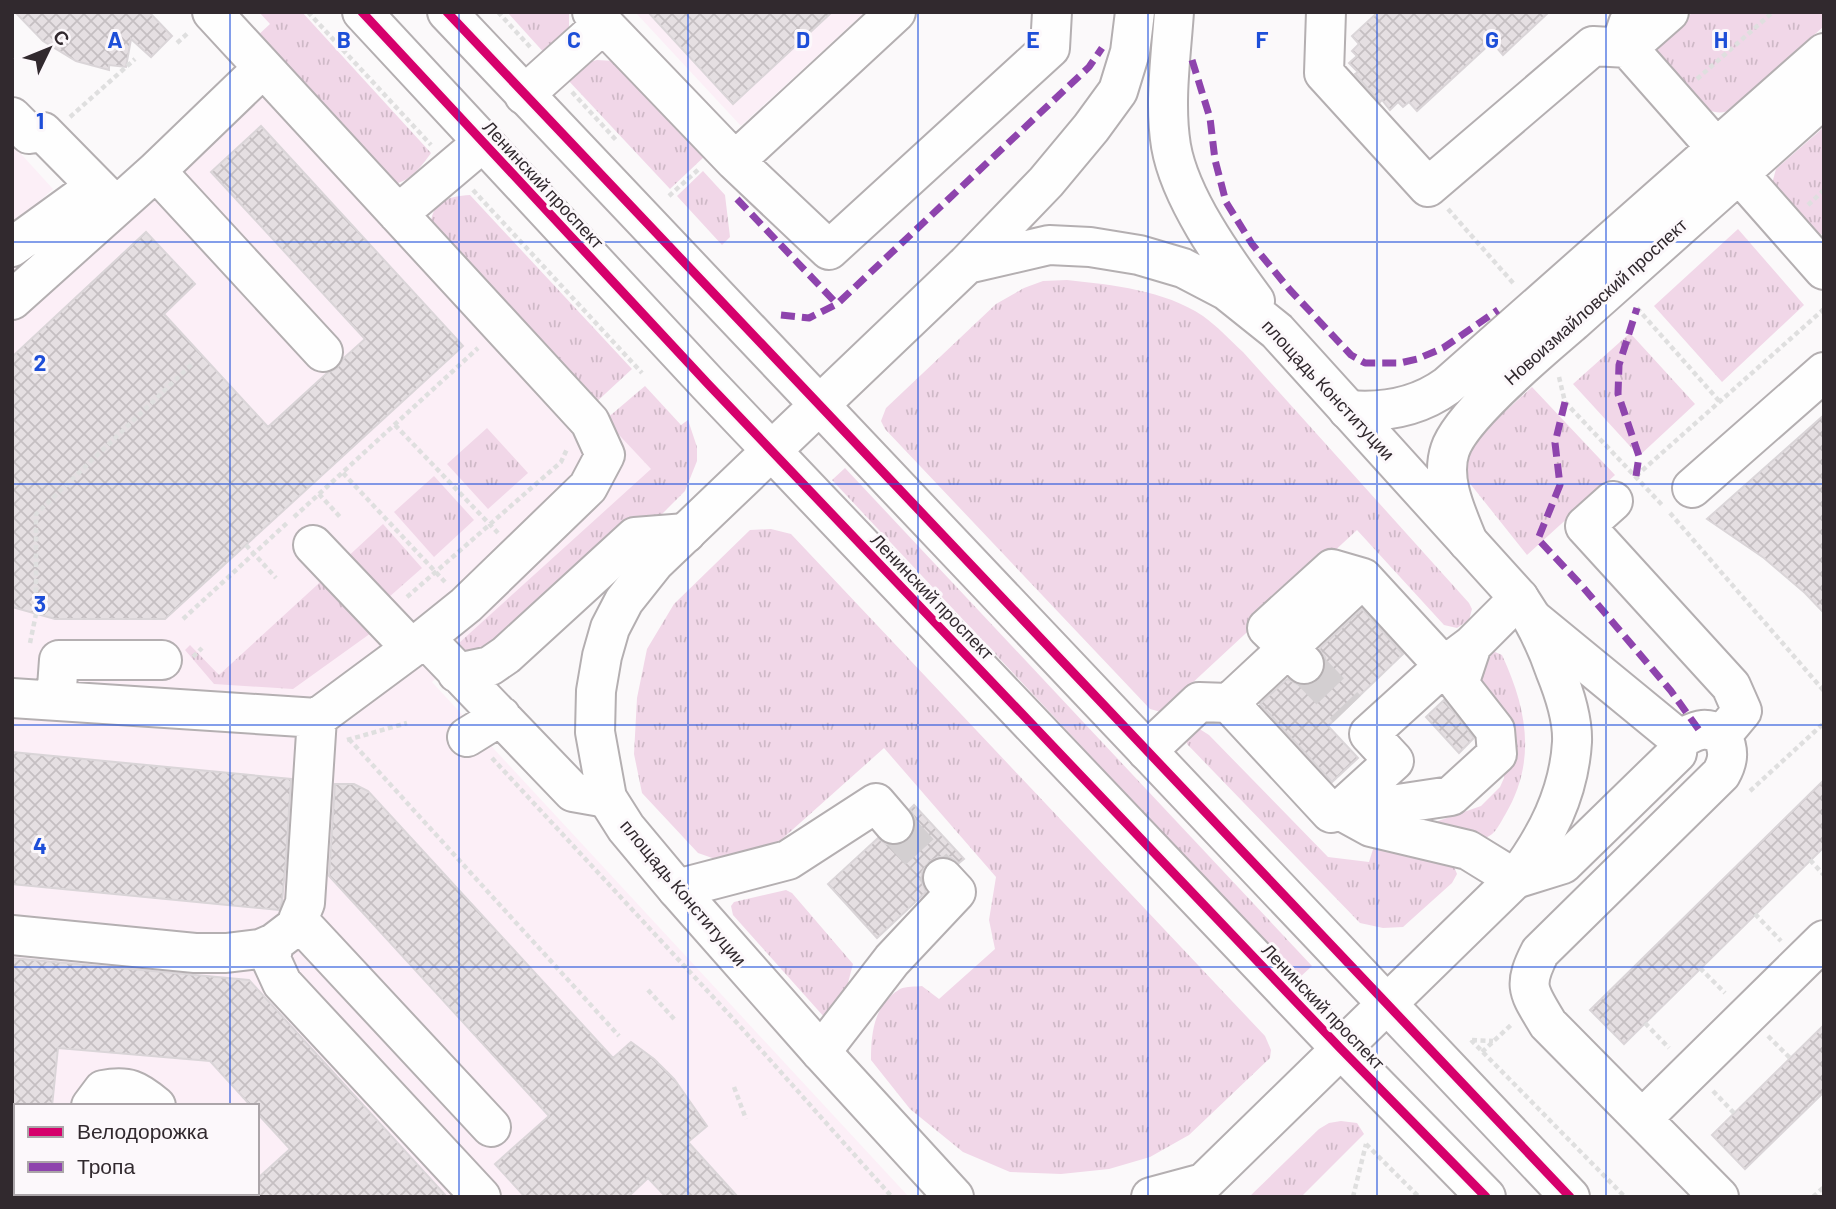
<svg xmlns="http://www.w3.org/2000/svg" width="1836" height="1209" font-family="Barlow,sans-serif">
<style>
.built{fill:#fceff7;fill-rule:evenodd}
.grass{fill:url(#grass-tufts)}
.building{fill:url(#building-cross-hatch);stroke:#dad5d8;stroke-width:2}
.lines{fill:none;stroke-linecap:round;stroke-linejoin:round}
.minor-tunnel{stroke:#d3cfd1;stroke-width:38;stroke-dasharray:38 19;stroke-linecap:butt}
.minor-casing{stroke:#b4afb1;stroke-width:42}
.major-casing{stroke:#b4afb1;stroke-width:42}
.path{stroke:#dfdfdf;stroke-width:4.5;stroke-dasharray:5 3.5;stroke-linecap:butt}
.minor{stroke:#fefefe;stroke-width:38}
.major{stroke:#fefefe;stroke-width:38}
.quiet{stroke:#8e44ad;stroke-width:7;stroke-dasharray:14 7;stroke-linecap:butt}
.cycleway-casing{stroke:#fcf8fb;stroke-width:13}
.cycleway{stroke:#d6006c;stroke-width:9}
.grid{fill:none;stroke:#1d4ed8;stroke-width:2;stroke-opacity:0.55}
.labels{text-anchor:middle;stroke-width:6;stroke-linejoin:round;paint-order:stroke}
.street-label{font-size:18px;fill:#31292e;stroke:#fcf8fb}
.grid-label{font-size:23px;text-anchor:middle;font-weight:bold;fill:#1d4ed8;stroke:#fcf8fb;stroke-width:6;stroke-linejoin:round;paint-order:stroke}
</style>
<defs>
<pattern id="grass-tufts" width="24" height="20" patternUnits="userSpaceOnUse" patternTransform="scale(1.75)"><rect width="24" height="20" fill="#f1d7e8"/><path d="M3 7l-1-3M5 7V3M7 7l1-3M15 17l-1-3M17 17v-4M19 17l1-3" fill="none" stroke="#cfb9c7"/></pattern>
<pattern id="building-cross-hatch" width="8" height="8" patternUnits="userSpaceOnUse" patternTransform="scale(1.75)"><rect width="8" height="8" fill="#e5dfe2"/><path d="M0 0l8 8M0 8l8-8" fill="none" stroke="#c5bfc2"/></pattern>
</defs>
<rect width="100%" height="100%" fill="#fbf9fa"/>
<path class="built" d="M635,12H865L741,126Z
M278,56L661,469L432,682L909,1197L12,1195V263L118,206ZM16,1106H257V1193H16Z
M12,144L53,189L12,226Z"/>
<path class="grass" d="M259,12H302L431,153C422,166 408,184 391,184L255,38L270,24Z
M507,12H569V31L547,56Z
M1693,12H1824V26L1733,108C1724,114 1717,113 1708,110L1655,51L1662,40Z
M597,60L614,61L706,155L670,189L567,79L589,62Z
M1824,127V235L1815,233L1775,187L1773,180L1776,169Z
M703,171L725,195L730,237L722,245L677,196Z
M470,195L632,369L592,406L431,226C431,202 448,196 470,195Z
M1738,229L1804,305L1722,382L1654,306Z
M1067,280C1113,285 1164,290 1203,316C1217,326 1230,340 1243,352L1469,603L1472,609L1469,620L1457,628L1444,625L1357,530L1161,712L1150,709L885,429L881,421L886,408L996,304L1024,288L1043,281Z
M1630,333L1695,404L1639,456L1573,384Z
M645,386L681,425L688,420L697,447V461L685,491L655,521L495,668L458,648L459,643L651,469L605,420Z
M1532,387L1615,475L1527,555L1468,481L1467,465L1475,439Z
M487,428L528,473L488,509L447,464Z
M845,468L1312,966L1299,978L832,480Z
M434,476L474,520L434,557L394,512Z
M383,524L422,568L380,605L342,562Z
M771,529L791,534L1265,1036L1271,1050L1270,1058L1189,1135L1150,1157L1109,1169L1061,1174L1010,1172L963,1152L910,1109L871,1060C871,1032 874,1005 900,989C906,986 916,987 922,986L939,999L995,949L989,920L996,877L884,748L763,856L721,861L698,853L642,793L634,754L637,698L647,649L674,604L750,530Z
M329,574L378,628L293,689L214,684L185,650L190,645L219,675Z
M1495,652L1502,655C1527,709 1537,761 1505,815C1500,823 1495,836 1484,838C1474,840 1448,829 1438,826V821L1481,806L1500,787L1504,778L1505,736L1473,680L1487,655Z
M1198,728L1209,735L1328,857L1369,862L1375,843L1453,864L1457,874L1452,883L1403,927L1383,928L1360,923L1187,744V734Z
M786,890L792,893L853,964L841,1009L825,1018L733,915L731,906L734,902Z
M1341,1121L1357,1123L1364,1134L1301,1197H1249L1319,1129L1329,1123Z"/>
<path class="building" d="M15,12H149L172,36L151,57L131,39L126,67L109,65V70L76,61L43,41Z
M648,12H832L733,104Z
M1378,12H1549L1503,55L1492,42L1417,111L1409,102L1403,107L1398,102L1390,110L1382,100L1380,102L1355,74L1358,72L1349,63L1357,56L1352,51L1359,44L1352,36Z
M261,126L463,346L165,619H55L12,607V357L146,232L195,284L164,314L268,427L327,373L337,368L344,358L365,339L211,172Z
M1824,415V613L1805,593L1764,558L1707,519Z
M1362,609L1403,654L1328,726L1358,758L1332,782L1260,704L1286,680L1288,679L1299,685H1309L1319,680L1325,669V657L1319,649Z
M1444,700L1474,738L1459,753L1426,717Z
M12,752L291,779L286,859L282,902L279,910L12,884Z
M1824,780V847L1624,1044L1590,1010Z
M335,784H354L368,791L613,1058L631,1042L654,1059L674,1079L707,1126L688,1142L738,1197H666L648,1178L628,1197H525L495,1164L549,1116L329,876Z
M914,805L964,859L959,863L950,857H939L929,862L922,872V882L926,892L877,938L828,884L878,838L886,844L897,846L909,840L915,831V819L910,809Z
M12,958L249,980L447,1197H258L257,1179L290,1149L257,1113V1106H251L210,1061L58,1048L52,1106H12Z
M1824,1025V1092L1745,1169L1712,1135Z"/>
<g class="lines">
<path class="minor-tunnel" d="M1304,664L1347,709
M894,824L943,878"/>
<defs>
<path id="minor" d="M212,12L590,422L605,455L588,487L466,605L425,638
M592,12L735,161L829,250L1050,48L1052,12
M1326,12L1324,73L1428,187L1593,46L1628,48L1669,12
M1628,24L1624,36L1628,48L1824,270
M263,68L156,171L323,352
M524,95L603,24
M12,117L29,134L43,132L107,197L120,201
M735,161L896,12
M398,214L482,143
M12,247L96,186
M12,300L156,171
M1348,410C1383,413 1418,407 1447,386L1824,53
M1692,488L1824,372
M1613,501L1585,526L1731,686L1742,711L1722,735
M1468,542C1457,514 1440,480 1450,450C1461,415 1544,347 1574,321C1657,246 1741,172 1824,98
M313,545L411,648
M1304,664L1267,628L1332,569L1363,578L1444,666
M457,673L490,666L506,655L635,537L686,533
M12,698L317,718L425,638L573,792L607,798
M56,701L59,660H162
M1229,703L1363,578
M317,718L305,903L298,920L491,1127
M467,737L501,716
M1679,739C1697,731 1703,725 1722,735C1729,750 1729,760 1721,774L1540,952C1522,987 1529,992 1548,1024L1719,1197
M1147,751L1199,702L1229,703L1331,813L1340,810L1371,827L1468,850L1515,879L1563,864L1677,753L1679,739L1534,620
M1340,810L1394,761L1369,734L1444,666L1472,645L1519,598
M1371,827L1398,804L1451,796L1497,754L1495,730L1459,684L1472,645
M677,889L788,860L876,803L894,824
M12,935L195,953H226L260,949L274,943L291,930
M274,943L271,959L282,983L481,1197
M821,1052L892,960L956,892L943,878
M91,1106L103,1090C128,1085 137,1090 156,1106
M1642,1119L1824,940
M12,1176H16
M139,1193L144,1197
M234,1193L237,1197"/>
<path id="major" d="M362,12L708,384L1340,1048L1486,1197
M447,12L1570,1197
M1174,12C1171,56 1164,103 1171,146C1180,198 1224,259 1255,301
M967,264L1049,245L1090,247L1139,255L1183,268L1227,291L1277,331L1519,598C1535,621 1546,644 1555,670C1564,692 1573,718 1572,742C1569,794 1546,838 1515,879L1189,1197
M954,1197L821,1052L677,889L626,828L607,798L595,732L596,691L602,656L610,628L624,601L655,562L967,264L1046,182L1091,128L1118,91L1130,52L1135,12
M1151,1197L1203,1183"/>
</defs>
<use href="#minor" class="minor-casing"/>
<use href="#major" class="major-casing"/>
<path class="path" d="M308,12L431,145
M498,12L531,48
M177,43L188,33
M1697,79L1773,12
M572,92L616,140
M70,117L135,59
M473,190L642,373
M669,196L700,168
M1808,205L1824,190
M1448,209L1514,284
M1637,308L1720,402
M1559,377L1565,402L1664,507
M395,425L498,533
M343,473L445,582
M1636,476L1824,309
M319,494L341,518
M1670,513L1824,691
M294,517L478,348
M246,545L276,578
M407,597L561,462L567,449
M183,619L287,523
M30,643L36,614V514L192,364
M193,657L202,648
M349,739L619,1036
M347,740L407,723
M492,758L738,1024L892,1197
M1750,791L1824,723
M1810,860L1824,875
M1755,914L1781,941
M1700,968L1725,993
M648,990L675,1020
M1645,1023L1669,1048
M1768,1036L1790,1058
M1471,1040L1625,1197
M1472,1040L1493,1041
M1482,1052L1511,1025
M734,1087L746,1119
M1713,1091L1734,1113
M1366,1144L1419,1197
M1353,1197L1366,1144
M1813,1197L1824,1187"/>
<use href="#minor" class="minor"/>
<use href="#major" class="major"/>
<path class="quiet" d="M1192,60L1210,118L1215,160L1226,202L1252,244L1290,290L1351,355L1365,363H1400L1417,359L1443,348L1498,310
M737,199L837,304
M781,315L809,318L837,304L1089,67L1102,48
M1565,402L1555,443L1560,485L1538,539L1582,586L1671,691L1699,730
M1636,476L1639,456L1618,394L1619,365L1637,308"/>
<defs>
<path id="cycleway" d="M362,12L708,384L1340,1048L1486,1197
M447,12L1570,1197"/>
</defs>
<use href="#cycleway" class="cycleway-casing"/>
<use href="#cycleway" class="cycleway"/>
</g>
<path class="grid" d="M230,12V1106M459,12V1197M688,12V1197M918,12V1197M1148,12V1197M1377,12V1197M1606,12V1197M12,242H1824M12,484H1824M12,725H1824M12,967H1824M230,1193V1197"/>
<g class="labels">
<g class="street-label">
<text transform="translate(543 185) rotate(47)" y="6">Ленинский проспект</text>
<text transform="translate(1596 302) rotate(-42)" y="6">Новоизмайловский проспект</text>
<text transform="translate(1328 390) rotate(47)" y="6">площадь Конституции</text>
<text transform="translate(932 597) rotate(46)" y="6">Ленинский проспект</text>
<text transform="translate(683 893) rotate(50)" y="6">площадь Конституции</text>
<text transform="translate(1323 1007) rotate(46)" y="6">Ленинский проспект</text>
</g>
</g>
<g class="grid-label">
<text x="115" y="48">A</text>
<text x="344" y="48">B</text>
<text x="574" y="48">C</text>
<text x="803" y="48">D</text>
<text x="1033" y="48">E</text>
<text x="1262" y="48">F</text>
<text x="1492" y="48">G</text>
<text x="1721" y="48">H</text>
<text x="40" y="129">1</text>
<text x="40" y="371">2</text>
<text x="40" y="612">3</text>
<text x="40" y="854">4</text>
</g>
<rect width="1836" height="1209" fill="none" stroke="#31292e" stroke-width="28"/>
<rect x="14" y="1104" width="245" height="91" fill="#fcf8fb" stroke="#aba5a9" stroke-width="2"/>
<rect x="28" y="1127" width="35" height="10" fill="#d6006c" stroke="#aba5a9" stroke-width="2"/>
<text x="77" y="1139" font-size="21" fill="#31292e">Велодорожка</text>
<rect x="28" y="1162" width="35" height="10" fill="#8e44ad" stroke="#aba5a9" stroke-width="2"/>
<text x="77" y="1174" font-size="21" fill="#31292e">Тропа</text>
<g transform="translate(49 49) rotate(47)" stroke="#fcf8fb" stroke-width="5" paint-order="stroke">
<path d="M0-5L12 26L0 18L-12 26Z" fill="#31292e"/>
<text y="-10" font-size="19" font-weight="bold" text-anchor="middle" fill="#31292e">С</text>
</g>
</svg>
